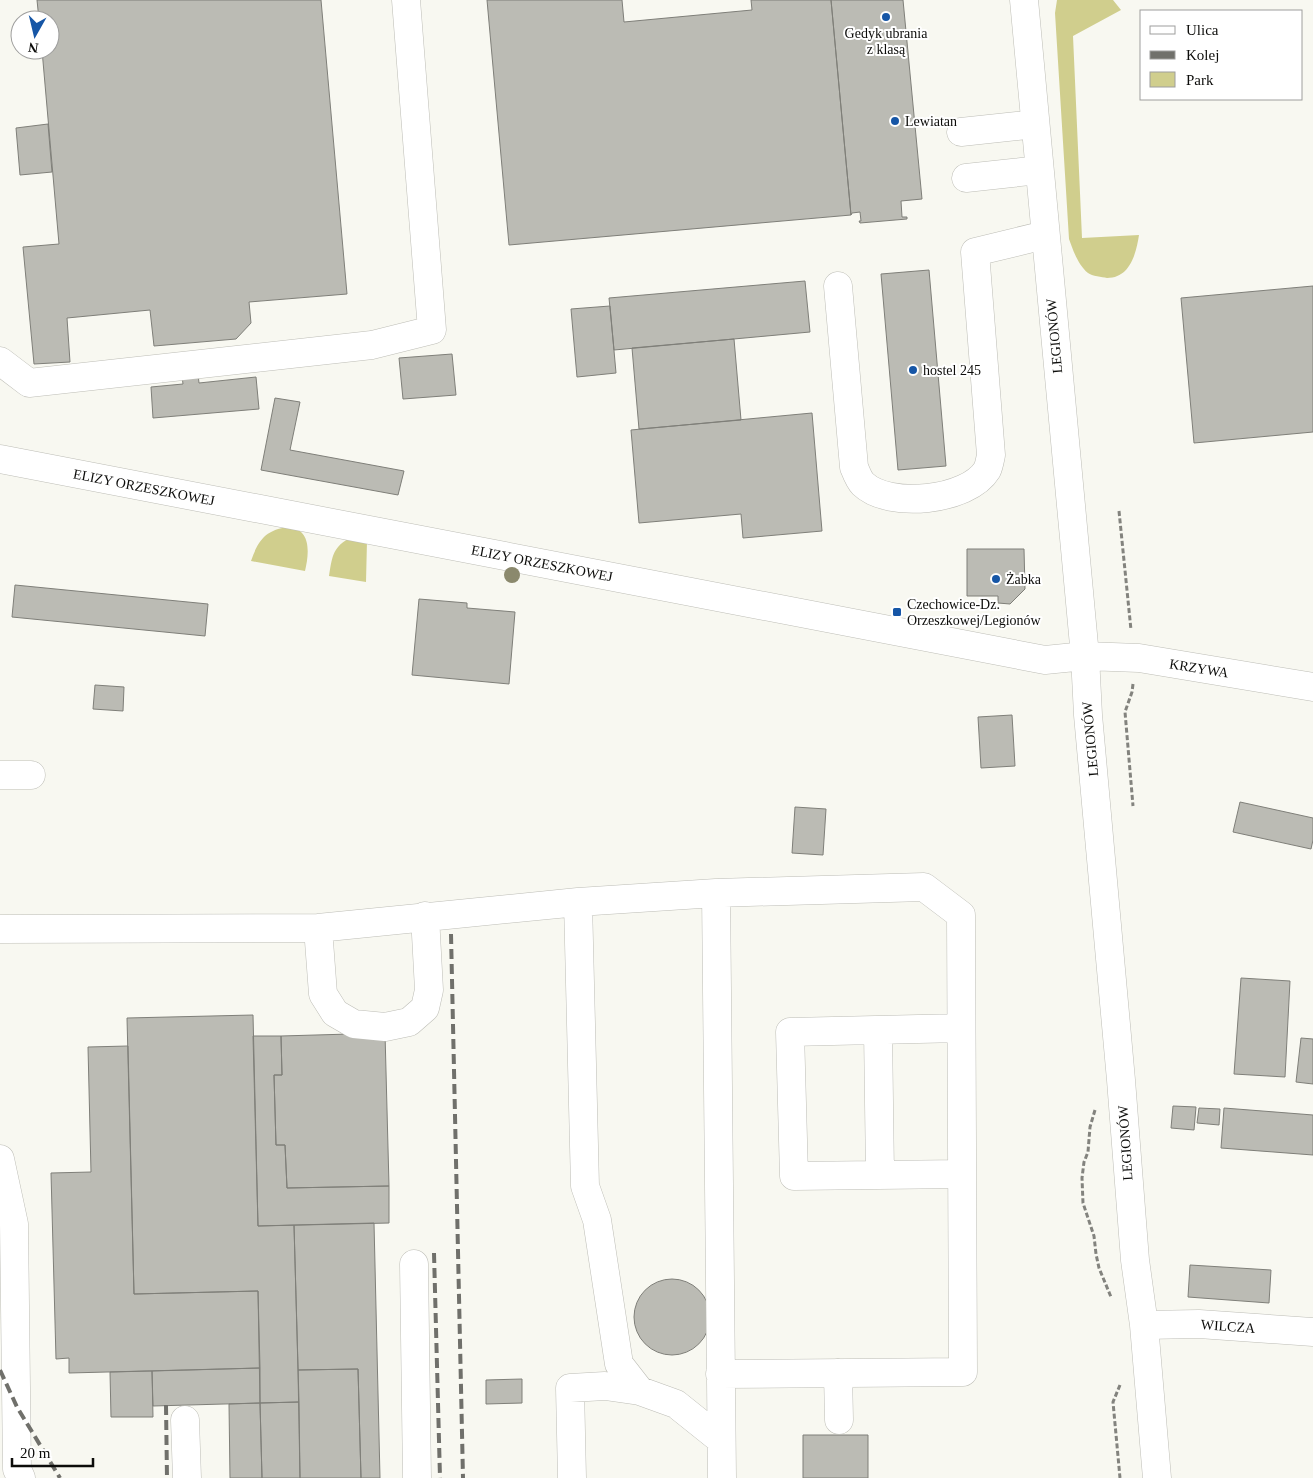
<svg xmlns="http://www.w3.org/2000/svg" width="1313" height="1478" font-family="Georgia,serif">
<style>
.green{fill:#d0ce8d}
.building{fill:#bbbbb4;stroke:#7f7f79}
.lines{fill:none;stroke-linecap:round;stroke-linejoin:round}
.minor-casing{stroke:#bdbdb6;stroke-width:29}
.path{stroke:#83837e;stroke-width:3;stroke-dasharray:5 2.5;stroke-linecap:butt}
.minor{stroke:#fff;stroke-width:28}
.rail{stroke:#70706b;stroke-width:4;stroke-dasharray:10 5;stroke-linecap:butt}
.tree{fill:#8b896d}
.poi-dot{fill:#1656a6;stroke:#fff;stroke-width:2}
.labels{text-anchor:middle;stroke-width:4;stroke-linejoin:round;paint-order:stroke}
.poi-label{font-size:14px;fill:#0c0c0a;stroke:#fff;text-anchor:start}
.street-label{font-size:14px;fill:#0c0c0a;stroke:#fff}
</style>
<rect width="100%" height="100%" fill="#f8f8f1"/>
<path class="green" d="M1057,0H1113L1121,10L1073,36L1082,238L1139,235C1136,254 1130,278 1107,278C1102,277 1092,276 1088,273C1078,265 1073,250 1069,239L1055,13Z
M288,527C312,529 309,554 305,571L251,561C258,541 265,530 288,527Z
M348,539L367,541L366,582L329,576C332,559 332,548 348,539Z"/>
<path class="building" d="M37,0H321L347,294L249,302L251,323L236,339L154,346L150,310L67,318L70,362L34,364L23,247L59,244L42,50H50V20H39Z
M487,0H622L624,22L752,10L751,0H831L851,215L509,245Z
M831,0H903L922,199L901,201L902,217H907V219L860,223L859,221H861L860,212L852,213L851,215Z
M48,124L52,172L20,175L16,128Z
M929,270L946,466L898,470L881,274Z
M805,281L810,332L614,350L609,298Z
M1313,286V432L1194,443L1181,298Z
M610,306L616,373L577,377L571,309Z
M734,339L741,420L639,429L632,348Z
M452,354L456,395L403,399L399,358Z
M198,374L199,383L256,377L259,409L153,418L151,387L183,384L182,376Z
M275,398L300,402L290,450L404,471L398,495L261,470Z
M812,413L822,531L743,538L741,514L639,523L631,430Z
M967,549H1024L1025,589L1010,604L998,603V596H967Z
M15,585L208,604L205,636L12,617Z
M419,599L467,603V608L515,612L509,684L412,675Z
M95,685L124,687L123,711L93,709Z
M1012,715L1015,766L981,768L978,717Z
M1240,802L1313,818V840L1311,849L1233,832Z
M795,807L826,809L823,855L792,853Z
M1241,978L1290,981L1285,1077L1234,1074Z
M253,1015L258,1226L294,1225L299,1402L260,1403L258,1291L134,1294L127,1018Z
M385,1033L389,1186L287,1188L285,1145H276L274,1075H282L281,1036Z
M253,1036H281L282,1075H274L276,1145H285L287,1188L389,1186V1223L258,1226Z
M1301,1038L1313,1039V1084L1296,1082Z
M128,1046L134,1294L258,1291L260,1368L69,1373V1358L56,1359L51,1173L91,1172L88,1047Z
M1173,1106L1196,1107L1194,1130L1171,1128Z
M1199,1108L1220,1109L1219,1125L1197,1123Z
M1224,1108L1313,1115V1155L1221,1148Z
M374,1223L380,1478H361L358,1369L298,1370L294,1225Z
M1190,1265L1271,1270L1269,1303L1188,1297Z
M634 1317a38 38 0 1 1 76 0a38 38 0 1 1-76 0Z
M260,1368V1403L153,1406L152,1371Z
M358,1369L361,1478H300L298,1370Z
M152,1371L153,1417H111L110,1372Z
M522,1379V1403L486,1404V1380Z
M299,1402L300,1478H262L260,1403Z
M260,1403L262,1478H230L229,1404Z
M803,1435H868V1478H803Z"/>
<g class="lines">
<defs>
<path id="minor" d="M1024,0L1085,656L1088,715L1121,1080L1135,1260L1144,1325L1157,1478
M961,132L1035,124
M966,178L1039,170
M838,286L854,467C856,472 859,480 863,484C889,509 968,501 987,470C989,466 990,460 991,455L975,252L1045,235
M0,361L29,383L372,345L432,330L406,0
M0,459L1045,660L1085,656L1139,658L1313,687
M0,775H31
M716,893L722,1478
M578,902L585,1186L597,1220L619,1364L640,1391L676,1404L721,1440
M318,928L323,994L335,1013L354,1024L385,1027L409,1022L425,1008L429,990L425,916
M0,929L318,928L578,902L716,893L924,887L961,915L963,1372L720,1374
M961,1028L790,1032L794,1176L962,1174
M878,1030L880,1175
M0,1159L14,1224L17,1469L21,1478
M414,1264L417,1478
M1144,1325L1199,1324L1313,1332
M838,1373L839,1420
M185,1420L187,1478
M572,1478L570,1388L605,1386L640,1391"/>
</defs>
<use href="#minor" class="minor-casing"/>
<path class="path" d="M1119,511L1131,630
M1133,684L1132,692L1125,712L1133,806
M1095,1110L1090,1127L1088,1152L1084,1162L1082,1178L1083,1203L1094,1236L1096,1254L1099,1268L1111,1297
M1120,1385L1113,1402L1120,1478"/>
<use href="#minor" class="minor"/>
<path class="rail" d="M451,934L463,1478
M434,1253L440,1478
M0,1370L17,1407L60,1478
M166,1405L167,1478"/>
</g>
<circle class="tree" cx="512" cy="575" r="8"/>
<g class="poi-dot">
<circle cx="886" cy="17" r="5"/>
<circle cx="895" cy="121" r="5"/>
<circle cx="913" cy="370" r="5"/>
<circle cx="996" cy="579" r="5"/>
<rect x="892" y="607" width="10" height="10" rx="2.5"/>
</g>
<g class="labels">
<g class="poi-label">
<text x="886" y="38" text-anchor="middle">Gedyk ubrania<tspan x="886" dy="16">z klasą</tspan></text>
<text x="905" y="126">Lewiatan</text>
<text x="923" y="375">hostel 245</text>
<text x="1006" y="584">Żabka</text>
<text x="907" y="609">Czechowice-Dz.<tspan x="907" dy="16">Orzeszkowej/Legionów</tspan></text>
</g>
<g class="street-label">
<text transform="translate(1054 336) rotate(-95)" y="5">LEGIONÓW</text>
<text transform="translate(144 487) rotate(11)" y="5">ELIZY ORZESZKOWEJ</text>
<text transform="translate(542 563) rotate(11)" y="5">ELIZY ORZESZKOWEJ</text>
<text transform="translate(1199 668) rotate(9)" y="5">KRZYWA</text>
<text transform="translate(1090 739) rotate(-95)" y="5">LEGIONÓW</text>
<text transform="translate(1125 1143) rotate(-94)" y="5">LEGIONÓW</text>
<text transform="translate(1228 1326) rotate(4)" y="5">WILCZA</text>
</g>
</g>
<rect x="1140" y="10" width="162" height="90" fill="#ffffff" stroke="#9e9e9d"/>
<rect x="1150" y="26" width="25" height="8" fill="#ffffff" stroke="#9e9e9d"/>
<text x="1186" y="35" font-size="15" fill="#0c0c0a">Ulica</text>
<rect x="1150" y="51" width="25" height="8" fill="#70706b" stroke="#9e9e9d"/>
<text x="1186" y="60" font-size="15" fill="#0c0c0a">Kolej</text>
<rect x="1150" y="72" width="25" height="15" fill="#d0ce8d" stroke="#9e9e9d"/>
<text x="1186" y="85" font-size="15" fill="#0c0c0a">Park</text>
<g transform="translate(35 35) rotate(188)"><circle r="24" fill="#ffffff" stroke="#9e9e9d"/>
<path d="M0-4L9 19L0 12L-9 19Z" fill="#1656a6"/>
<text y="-8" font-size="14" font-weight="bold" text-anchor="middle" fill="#0c0c0a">N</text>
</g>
<path d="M12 1458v8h81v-8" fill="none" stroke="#0c0c0a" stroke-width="2.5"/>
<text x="20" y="1458" font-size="15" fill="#0c0c0a" stroke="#ffffff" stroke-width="4" paint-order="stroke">20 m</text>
</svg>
